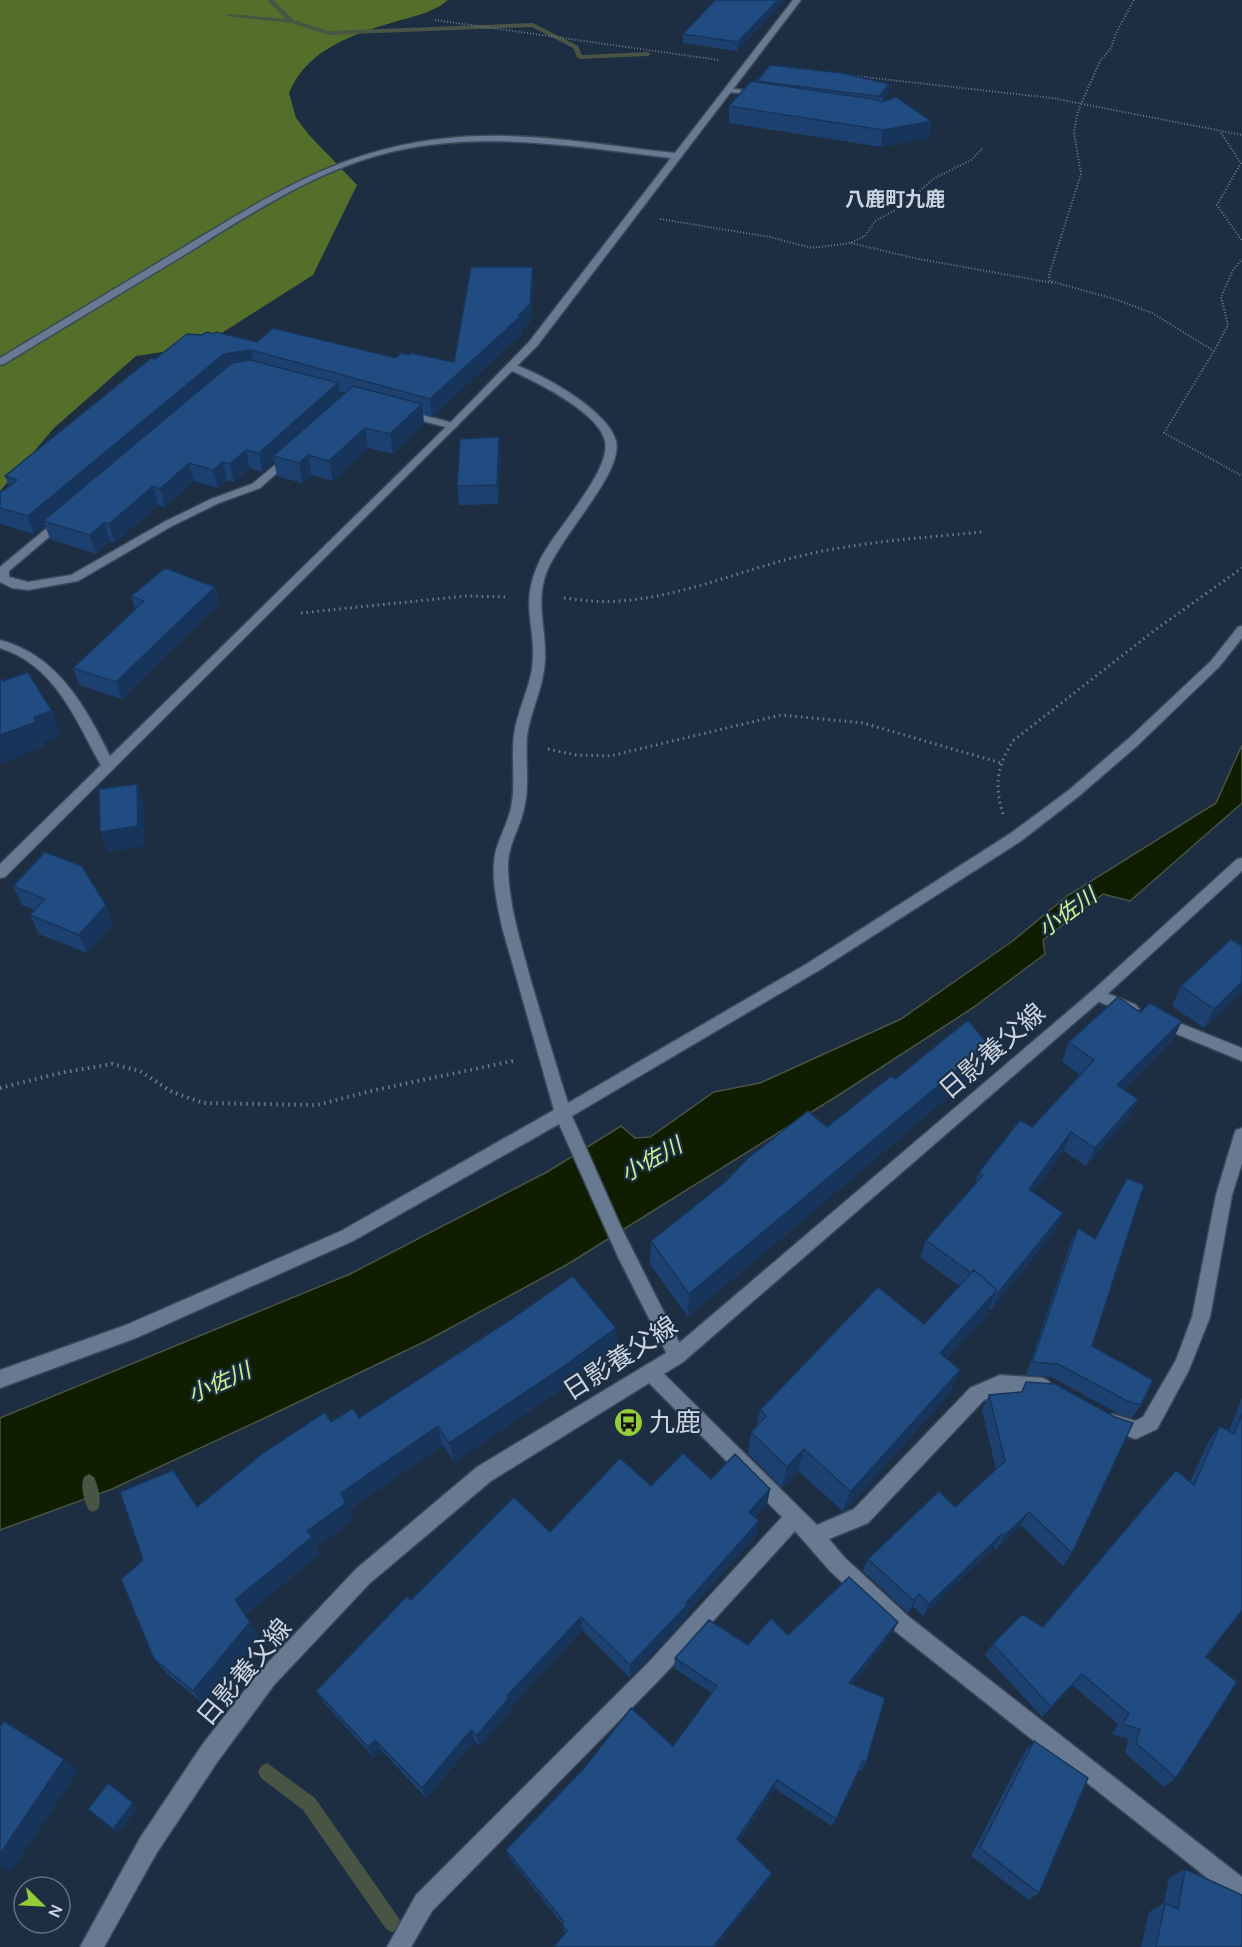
<svg xmlns="http://www.w3.org/2000/svg" width="1242" height="1947" font-family="Manrope,'Noto Sans JP',sans-serif">
<style>
.forest{fill:#536f2a}
.water{fill:#101d00;stroke:#485444;stroke-width:1.5}
.lines{fill:none;stroke-linecap:round;stroke-linejoin:round}
.stream{fill:#485444;fill-rule:evenodd}
.service-casing{stroke:#3a4858;stroke-width:3}
.minor-casing{stroke:#3a4858;stroke-width:3}
.tertiary-casing{stroke:#3a4858;stroke-width:3}
.secondary-casing{stroke:#3a4858;stroke-width:3}
.path-far2{stroke:#6c798a;stroke-width:2;stroke-dasharray:1 2;stroke-linecap:butt}
.path-far1{stroke:#6c798a;stroke-width:3;stroke-dasharray:1.5 4;stroke-linecap:butt}
.path{stroke:#6c798a;stroke-width:4;stroke-dasharray:1.5 4.5;stroke-linecap:butt}
.service{fill:#687a92;fill-rule:evenodd}
.minor{fill:#687a92;fill-rule:evenodd}
.tertiary{fill:#687a92;fill-rule:evenodd}
.secondary{fill:#687a92;fill-rule:evenodd}
.wall{fill:#1c4170;fill-rule:evenodd}
.shaded-wall{fill:#17355b}
.building{fill:#214c82;stroke:#17355b;stroke-width:1.5}
.labels{text-anchor:middle;stroke-width:4.5;stroke-linejoin:round;paint-order:stroke}
.far-quarter-label{font-size:20px;font-weight:bold;fill:#cbd5e2;stroke:#1e2e42}
.water-label{font-size:22px;font-style:italic;fill:#caf594;stroke:#1e2e42}
.near-street-label{font-size:26px;fill:#cbd5e2;stroke:#1e2e42}
.near-poi-label{font-size:26px;fill:#cbd5e2;stroke:#1e2e42;text-anchor:start}
</style>
<rect width="100%" height="100%" fill="#1e2e42"/>
<path class="forest" d="M0,0H448C436,11 416,16 401,20C357,33 308,47 289,93L296,118L309,135L357,185L313,275L201,346L136,356L54,428L0,491Z"/>
<path class="water" d="M1242,745V803L1130,901L1103,894L1043,940L1045,954L974,1007L845,1091L568,1264L428,1340L269,1416L112,1489L0,1530V1418L350,1274L547,1172L621,1126L635,1138L650,1137L714,1092L760,1083L901,1019L1014,940L1067,896L1216,803Z"/>
<g class="lines">
<path class="stream" d="M267,0H273L294,20L328,31L533,23L578,46L582,55L648,52L651,54L648,56L580,59L577,57L573,48L532,27L328,35L291,23L226,16L229,14L286,19Z
M89,1474L94,1477C98,1486 102,1500 98,1509L93,1512L88,1509C84,1500 80,1486 84,1477Z
M267,1763L315,1798L398,1917L401,1923L398,1929L392,1932L386,1929L303,1810L261,1778L258,1772L261,1766Z"/>
<defs>
<path id="service" d="M0,640C61,656 89,713 115,766L113,769H103C76,722 57,666 0,648Z"/>
<path id="minor" d="M726,88L761,92L765,94L761,96L729,92H726Z
M512,364C540,372 609,411 616,441C624,475 554,541 544,580C536,610 549,639 544,670C541,693 530,713 527,736C525,760 530,785 524,809C520,828 508,845 508,865C508,904 521,943 531,981C543,1021 555,1062 568,1103L808,963L1011,833L1069,790L1128,739L1211,661L1238,627L1242,626V638L1219,667L1138,745L1079,796L1021,841L818,971L572,1116L621,1227L683,1350L686,1356L683,1362L677,1364L671,1362L618,1257L559,1124L353,1241L136,1338L0,1388V1370L126,1325L341,1231L554,1110L502,927C497,903 490,875 496,850C500,836 508,822 511,808C516,784 511,759 514,735C517,712 528,692 532,669C538,625 517,606 541,558C555,530 612,470 605,441C598,411 534,381 508,369V365Z
M404,410L457,424L458,426L453,429L400,415L399,413Z
M291,452L295,453V457L260,488L219,503L172,526L78,581L28,590L12,588L0,582V567L59,518H67L69,520L9,571V577L28,582L71,575L164,522L211,499L252,484Z
M1097,989L1136,1005L1139,1009L1136,1013L1131,1015L1092,999L1089,995L1092,991Z
M1162,1016L1242,1048V1061L1157,1026L1154,1022L1157,1018Z
M1242,1128V1163L1232,1195L1210,1317L1189,1370L1157,1429L1136,1439L1105,1429L1103,1423L1105,1417L1112,1414L1135,1421L1143,1417L1176,1360L1192,1317L1216,1195L1234,1135L1236,1130Z
M650,1363L656,1366L817,1525L854,1509L970,1388L1000,1375L1043,1378L1049,1381L1052,1387L1049,1393L1043,1396L1001,1393L984,1400L868,1523L829,1539L844,1557L909,1617L1242,1877V1902L1234,1899L895,1631L830,1571L795,1531L662,1677L432,1911L411,1947H387L416,1895L648,1663L782,1517L644,1378L641,1372L644,1366Z"/>
<path id="tertiary" d="M793,0H801L537,346L5,877L0,878V864L449,424L529,342L671,158C585,148 496,132 410,148C326,163 257,210 186,254C125,291 64,327 4,364L0,365V358C60,322 119,286 179,250C269,196 341,148 449,138C524,130 601,145 675,153Z"/>
<path id="secondary" d="M1242,858V871L1102,999L683,1362L491,1481L370,1583L274,1685L218,1761L156,1854L104,1947H80L140,1838L202,1745L260,1671L356,1569L477,1467L671,1350L1092,991L1237,859Z"/>
</defs>
<use href="#service" class="service-casing"/>
<use href="#minor" class="minor-casing"/>
<use href="#tertiary" class="tertiary-casing"/>
<use href="#secondary" class="secondary-casing"/>
<path class="path-far2" d="M1134,0L1116,33L1111,48L1100,61L1078,111L1074,132L1081,174L1049,275L1050,281L1118,300L1152,313L1214,351L1164,433L1242,476
M435,20L719,60
M846,75L1052,98L1242,135
M1221,133L1241,163L1217,205L1242,241
M660,219L770,237L812,248L850,243L865,236L875,221L903,206L933,179L971,160L982,149
M851,243L914,258L1053,283
M1214,351L1228,325L1221,297L1233,270L1242,259"/>
<path class="path-far1" d="M564,598C583,600 600,603 619,601C680,597 737,572 796,557C857,542 920,538 982,532
M301,613L466,596L509,597
M548,749L576,755L610,756L781,715L863,723L1001,763
M1003,814C994,786 997,764 1014,740L1155,630L1242,568"/>
<path class="path" d="M0,1088L60,1073L112,1064L140,1071L172,1092L203,1103L317,1105L371,1091L517,1060"/>
<use href="#service" class="service"/>
<use href="#minor" class="minor"/>
<use href="#tertiary" class="tertiary"/>
<use href="#secondary" class="secondary"/>
</g>
<path class="wall" d="M715,0H785L737,51L683,43V34Z
M757,81L889,84L888,93L883,99V102L931,121L929,138L881,147L729,123V106Z
M533,267V284L531,321L522,330V333L432,417L423,414L424,424L393,454L368,448L333,481L312,475L302,483L277,476L274,461L262,472L250,468L234,482L227,480L218,488L194,481L165,507L158,505L115,543L110,541L96,554L50,539L45,525L34,534L0,524V493L9,486L5,476L155,359L202,335L214,334L257,342L396,358L454,362ZM339,391L345,393L340,397Z
M499,437L500,455L498,504L459,505L457,486Z
M215,587L219,603L122,699L79,685L73,668L135,609L131,596Z
M13,886L106,905L113,924L87,953L39,934L30,915L35,910L22,905Z
M1242,946V992L1204,1028L1172,1006L1181,986Z
M1173,1040L1123,1089L1138,1099L1129,1117L1086,1166L1064,1151L1033,1192L1063,1213L1055,1231L991,1310L989,1308L987,1315L947,1359L960,1370L950,1393L846,1510L843,1511L798,1471L782,1488L748,1453L751,1432L757,1425L760,1410L924,1324L959,1286L920,1257L926,1240L975,1184L979,1172L1032,1127L1080,1075L1062,1061L1069,1042Z
M988,1044L980,1070L688,1317L650,1264L651,1241L827,1127L895,1079Z
M1078,1228L1092,1346L1141,1405L1132,1418L1119,1414L1051,1377L1026,1375L1071,1242Z
M616,1328L617,1348L559,1391L454,1462L443,1445L349,1510L353,1520L316,1547L320,1554L245,1615L260,1638L205,1705L167,1674L154,1659L143,1560L197,1507L331,1422L359,1418Z
M1026,1382L1072,1553L1063,1566L1021,1525L996,1550L994,1547L923,1616L913,1606L908,1613L863,1571L868,1559L955,1507L996,1469L982,1410L989,1395L1021,1392Z
M1242,1398V1610L1206,1657L1176,1778L1164,1787L1125,1753L1128,1739L1112,1734L1118,1724L1072,1685L1042,1717L985,1655L993,1644L1043,1627L1190,1482L1209,1441L1220,1426L1229,1431Z
M711,1479L770,1489L767,1505L755,1517L759,1521L756,1536L687,1613V1617L630,1678L582,1630L511,1707L512,1710L480,1746L475,1741L426,1798L381,1750L374,1758L324,1703L316,1691L411,1600L550,1532L651,1486Z
M898,1622L893,1632L852,1684L866,1763L861,1771L859,1770L836,1819L832,1826L774,1788L739,1841L772,1873L769,1880L715,1947H554L566,1933L563,1930L562,1924L509,1857L506,1850L673,1746L712,1693L674,1668L675,1658L748,1645L788,1635Z
M1034,1741L1039,1893L1029,1900L971,1856L1025,1751Z
M1185,1869L1242,1947H1141L1149,1912L1164,1903L1169,1878Z"/>
<path class="shaded-wall" d="M778,0H785L737,51L738,42Z
M889,84L888,93L883,99V97L880,95Z
M931,121L929,138L881,147L883,130Z
M533,267V284L531,321L522,330V333L432,417L430,399L519,315Z
M251,350L255,368L43,521L45,525L34,534L28,516L224,354Z
M338,383L340,401L273,456L274,461L262,472L259,453Z
M422,404L424,424L393,454L390,434Z
M365,428L368,448L333,481L329,461Z
M499,437L500,455L498,504L497,485Z
M246,450L250,468L234,482L230,464Z
M308,455L312,475L302,483L299,463Z
M223,462L227,480L218,488L213,470Z
M189,463L194,481L165,507L160,489Z
M153,486L158,505L115,543L109,524Z
M104,523L110,541L96,554L90,535Z
M215,587L219,603L122,699L116,682Z
M52,711L61,735L44,742L45,746L0,764V735L34,717Z
M137,784L144,804L145,846L108,852L100,832Z
M106,905L113,924L87,953L79,935Z
M1242,982V992L1204,1028L1214,1009Z
M1182,1021L1173,1040L1109,1104L1117,1085Z
M988,1044L980,1070L688,1317L689,1294Z
M1138,1099L1129,1117L1086,1166L1095,1148Z
M1071,1132L1064,1151L1021,1207L1029,1189Z
M1063,1213L1055,1231L991,1310L998,1293Z
M997,1290L987,1315L931,1377L940,1353Z
M616,1328L617,1348L559,1391L454,1462L449,1443Z
M960,1370L950,1393L846,1510L843,1511L850,1491Z
M438,1426L443,1445L349,1510L353,1520L316,1547L320,1554L245,1615L235,1600L307,1531L341,1493Z
M804,1449L798,1471L782,1488L787,1467Z
M770,1489L767,1505L746,1526L749,1512Z
M1029,1512L1021,1525L996,1550L1004,1536Z
M759,1521L756,1536L687,1613V1617L630,1678V1665Z
M1002,1534L994,1547L923,1616L929,1604Z
M919,1594L913,1606L908,1613L914,1601Z
M581,1617L582,1630L511,1707L512,1710L480,1746L477,1735L507,1696Z
M250,1622L260,1638L205,1705L193,1691Z
M898,1622L893,1632L845,1692L849,1683Z
M471,1730L475,1741L426,1798L422,1788Z
M375,1740L381,1750L374,1758L368,1747Z
M64,1759L79,1770L11,1872L1,1867L0,1869V1854Z
M777,1780L774,1788L735,1846L737,1839Z
M114,1787L138,1808L119,1833L113,1829Z
M772,1873L769,1880L715,1947H713Z"/>
<path class="building" d="M715,0H778L738,42L683,34Z
M770,65L842,73L889,84L880,95L883,97L757,81Z
M751,81L873,99L882,102L896,97L931,121L883,130L729,106Z
M471,267H533L530,304L519,315L521,316L430,399L251,350L224,354L28,516L0,508V493L17,480L5,476L151,358L155,359L187,334L202,335L207,332L214,334L216,332L257,342L273,328L396,358L401,353L409,355L411,353L454,362Z
M250,360L338,383L259,453L246,450L230,464L223,462L213,470L189,463L160,489L153,486L109,524L104,523L90,535L43,521L232,363Z
M353,386L422,404L390,434L365,428L329,461L308,455L299,463L273,456Z
M499,437L497,485L457,486L460,439Z
M165,568L215,587L116,682L73,668L144,601L131,596Z
M28,672L52,711L34,717L36,722L0,735V677L3,681Z
M137,784L138,826L100,832L99,789Z
M45,852L82,866L106,905L79,935L30,915L45,899L13,886Z
M1231,939L1242,946V982L1214,1009L1181,986Z
M1118,997L1140,1012L1150,1003L1182,1021L1117,1085L1138,1099L1095,1148L1071,1132L1029,1189L1063,1213L998,1293L996,1291L997,1290L974,1270L971,1273L926,1240L983,1175L979,1172L1020,1120L1032,1127L1094,1060L1069,1042Z
M968,1020L988,1044L689,1294L651,1241L725,1182L748,1158L808,1111L827,1127L891,1076L895,1079Z
M1127,1178L1144,1185L1092,1346L1153,1380L1141,1405L1127,1401L1058,1364L1032,1362L1078,1228L1095,1239Z
M974,1270L997,1290L940,1353L960,1370L853,1489L850,1491L804,1449L787,1467L751,1432L766,1416L760,1410L878,1287L924,1324Z
M573,1276L616,1328L557,1371L449,1443L438,1426L341,1493L346,1503L307,1531L312,1537L235,1600L250,1622L193,1691L154,1659L121,1579L143,1560L120,1492L173,1470L197,1507L263,1453L325,1412L331,1422L353,1408L359,1418L513,1318Z
M1026,1382L1055,1384L1115,1417L1133,1423L1072,1553L1029,1512L1004,1536L1002,1534L929,1604L919,1594L914,1601L868,1559L939,1491L955,1507L1005,1461L989,1395L1022,1392Z
M1242,1414V1610L1206,1657L1237,1682L1176,1778L1136,1743L1140,1729L1122,1724L1129,1714L1082,1674L1051,1707L993,1644L1022,1614L1043,1627L1176,1470L1194,1485L1220,1426L1234,1434Z
M683,1453L711,1479L735,1454L770,1489L749,1512L759,1521L686,1603L688,1604L630,1665L581,1617L507,1696L509,1698L477,1735L471,1730L422,1788L375,1740L368,1747L316,1691L407,1596L411,1600L514,1497L550,1532L620,1458L651,1486Z
M849,1577L898,1622L849,1683L885,1698L866,1763L863,1761L836,1819L777,1780L737,1839L772,1873L713,1947H554L567,1931L562,1924L564,1922L506,1850L585,1767L631,1708L673,1746L717,1686L675,1658L709,1620L748,1645L771,1618L788,1635Z
M4,1721L64,1759L0,1854V1727Z
M1034,1741L1088,1778L1039,1893L980,1848Z
M108,1783L133,1803L113,1829L88,1809Z
M1185,1869L1242,1895V1947H1156L1165,1903L1178,1909Z"/>
<defs>
<symbol id="bus-disc" viewBox="-11 -11 22 22"><circle r="9.5" fill="#95cc3a" stroke="#1e2e42"/><path d="M-5-6H5V4H4V6H2V4H-2V6H-4V4H-5ZM-3.5-4V0h7V-4ZM-3.5 1.2v1.5H-2V1.2ZM2 1.2v1.5H3.5V1.2Z" fill="#111"/></symbol>
</defs>
<g fill-rule="evenodd">
<use href="#bus-disc" x="612" y="1406" width="33" height="33"/>
</g>
<g class="labels">
<g class="far-quarter-label">
<text x="895" y="206">八鹿町九鹿</text>
</g>
<g class="water-label">
<text transform="translate(1067 912) rotate(-36)" y="8">小佐川</text>
<text transform="translate(651 1159) rotate(-29)" y="8">小佐川</text>
<text transform="translate(219 1382) rotate(-24)" y="8">小佐川</text>
</g>
<g class="near-street-label">
<text transform="translate(992 1051) rotate(-41)" y="9">日影養父線</text>
<text transform="translate(620 1358) rotate(-33)" y="9">日影養父線</text>
<text transform="translate(244 1672) rotate(-50)" y="9">日影養父線</text>
</g>
<g class="near-poi-label">
<text x="649" y="1431">九鹿</text>
</g>
</g>
<g transform="translate(42 1905) rotate(114)"><circle r="28" fill="#1e2e42" stroke="#637182" stroke-width="1.5"/>
<path d="M0-4.5L10 22L0 15L-10 22Z" fill="#95cc3a"/>
<text y="-9" font-size="16" font-weight="bold" text-anchor="middle" fill="#cbd5e2">N</text>
</g>
</svg>
